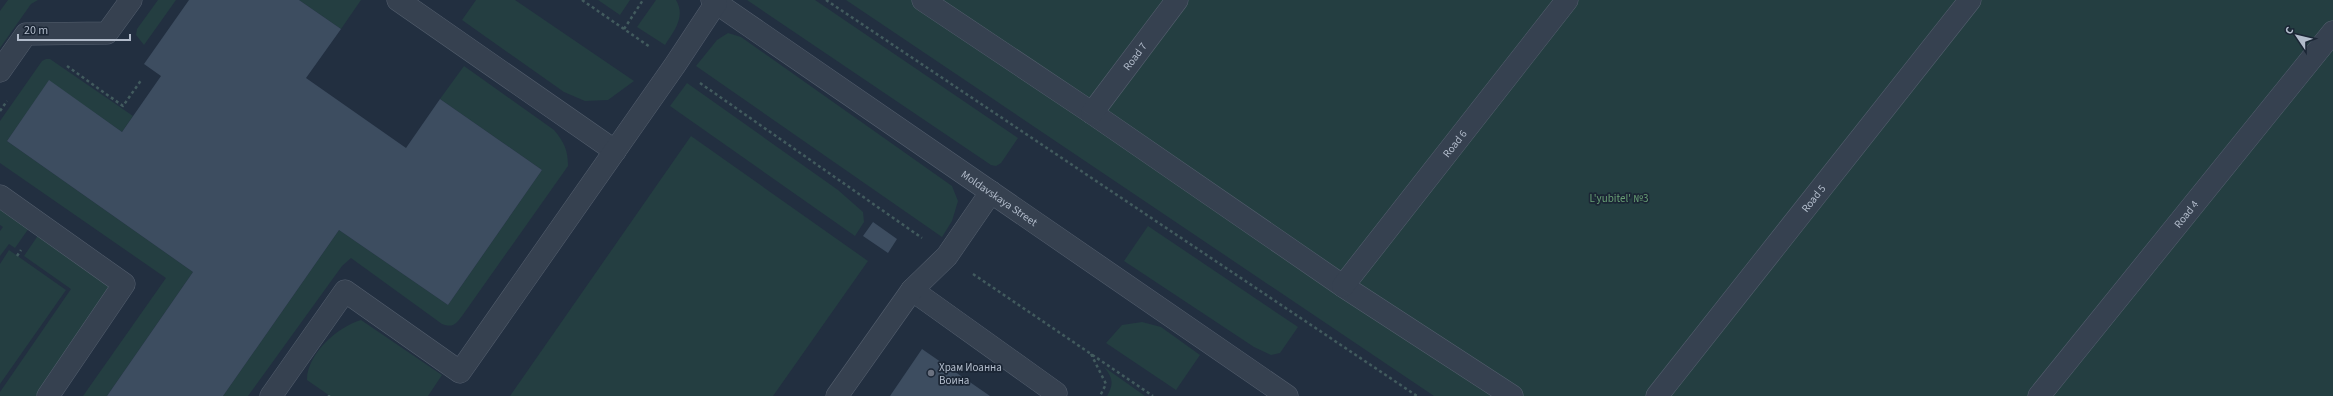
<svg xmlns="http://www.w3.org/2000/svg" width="2333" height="396" font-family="'Source Sans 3',sans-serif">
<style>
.green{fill:#243e41}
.building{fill:#3d4d60}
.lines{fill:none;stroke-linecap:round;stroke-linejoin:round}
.minor-casing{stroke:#545f6e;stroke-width:23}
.path{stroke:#425b5e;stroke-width:2.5;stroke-dasharray:3 3;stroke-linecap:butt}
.minor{stroke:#364150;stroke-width:22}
.worship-dot{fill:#6b7280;stroke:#1b2635;stroke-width:1.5}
.labels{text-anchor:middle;stroke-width:3.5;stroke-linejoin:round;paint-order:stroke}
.street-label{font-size:11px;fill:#b2bccb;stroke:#1b2635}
.park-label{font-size:11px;fill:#679e74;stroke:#1b2635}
.poi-label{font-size:11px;fill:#b2bccb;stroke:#1b2635;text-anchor:start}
</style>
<rect width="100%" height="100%" fill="#222f40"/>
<path class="green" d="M8,0H38L31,4L0,48V11Z
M158,0H176L144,45L136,35L137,29Z
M299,0H361L341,29Z
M476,0H515L634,81L608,100L585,101L564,92L462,20Z
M598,0H630L620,15Z
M656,0H676C686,17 674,31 665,45L637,27Z
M747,0H815L1018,138L1001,163L996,166L991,165Z
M846,0H2333V396H1434Z
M728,33L741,37L952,186L958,201L952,221L942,237L696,66L717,40Z
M46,59H50L133,116L122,132L49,81L7,141L193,272L107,396H83L166,278L0,163V121L42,61Z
M464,66L554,130C564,142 568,150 568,166L462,316C456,324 453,328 442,324L351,258L342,266L248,396H223L339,230L448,305L542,170L440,99Z
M687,83L838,190L863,212L864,222L855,236L670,106Z
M691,136L868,261L773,396H510Z
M0,207L29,228L15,248L9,244L0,256V231L3,227L0,225Z
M1148,226L1298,327L1280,353L1271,355L1254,347L1124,261Z
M39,234L113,285L36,396H0V392L71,289L24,256Z
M9,250L66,290L0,384V264Z
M361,320L442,375L428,396H330L307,380C307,354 337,327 361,320Z
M1142,322L1161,327L1200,355L1176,390L1106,343L1122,325Z
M1104,367L1145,396H1107C1114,384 1113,378 1104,367Z"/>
<path class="building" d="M189,0H299L341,29L306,78L406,148L440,99L542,170L448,305L339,230L223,396H107L193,272L7,141L49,80L122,132L161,76L144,64Z
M873,222L897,239L888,253L863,236Z
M922,349L990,396H890Z"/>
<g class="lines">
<defs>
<g id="minor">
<path d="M398,0L615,151"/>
<path id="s1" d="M712,0L1287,396"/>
<path d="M923,0L1092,113L1343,286L1512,396"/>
<path d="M0,71L26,34L107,33L131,0"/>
<path id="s2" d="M1092,113L1177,0"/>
<path d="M0,196L124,284L48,396"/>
<path id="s3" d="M1343,286L1567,0"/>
<path d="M912,290L1056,393L1054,396"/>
<path d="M271,396L345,291L460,372L675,65L716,3"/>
<path d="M837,396L912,290L947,256L991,192"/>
<path id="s4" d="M1657,396L1970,0"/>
<path id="s5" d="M2039,396L2333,32"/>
</g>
</defs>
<use href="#minor" class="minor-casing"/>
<path class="path" d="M582,0L650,47
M826,0L1417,396
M624,29L643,0
M67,66L123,106L142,79
M700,83L922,238
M0,111L7,101
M17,256L21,250
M973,274L1153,396
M1091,354L1106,384L1100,396
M329,396V395"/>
<use href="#minor" class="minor"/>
</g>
<circle class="worship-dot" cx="931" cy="373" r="4"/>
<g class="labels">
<g class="street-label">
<text dy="4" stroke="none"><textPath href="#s2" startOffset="71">Road 7</textPath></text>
<text dy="4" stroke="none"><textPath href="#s3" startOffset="181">Road 6</textPath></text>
<text dy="4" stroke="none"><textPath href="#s1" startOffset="349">Moldavskaya Street</textPath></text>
<text dy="4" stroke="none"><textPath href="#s4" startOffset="252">Road 5</textPath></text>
<text dy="4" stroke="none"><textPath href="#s5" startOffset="234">Road 4</textPath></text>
</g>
<g class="park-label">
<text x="1619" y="202">L'yubitel' №3</text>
</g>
<g class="poi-label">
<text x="939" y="371">Храм Иоанна<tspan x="939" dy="13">Воина</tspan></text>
</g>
</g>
<g transform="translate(2297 36) rotate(305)" stroke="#1b2635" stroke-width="3" paint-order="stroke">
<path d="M0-3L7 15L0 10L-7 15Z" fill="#b2bccb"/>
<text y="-6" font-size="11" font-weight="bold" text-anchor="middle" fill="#b2bccb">С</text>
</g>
<path d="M18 34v6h112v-6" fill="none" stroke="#b2bccb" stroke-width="2"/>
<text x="24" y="34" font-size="12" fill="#b2bccb" stroke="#1b2635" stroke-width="3" paint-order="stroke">20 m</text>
</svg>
